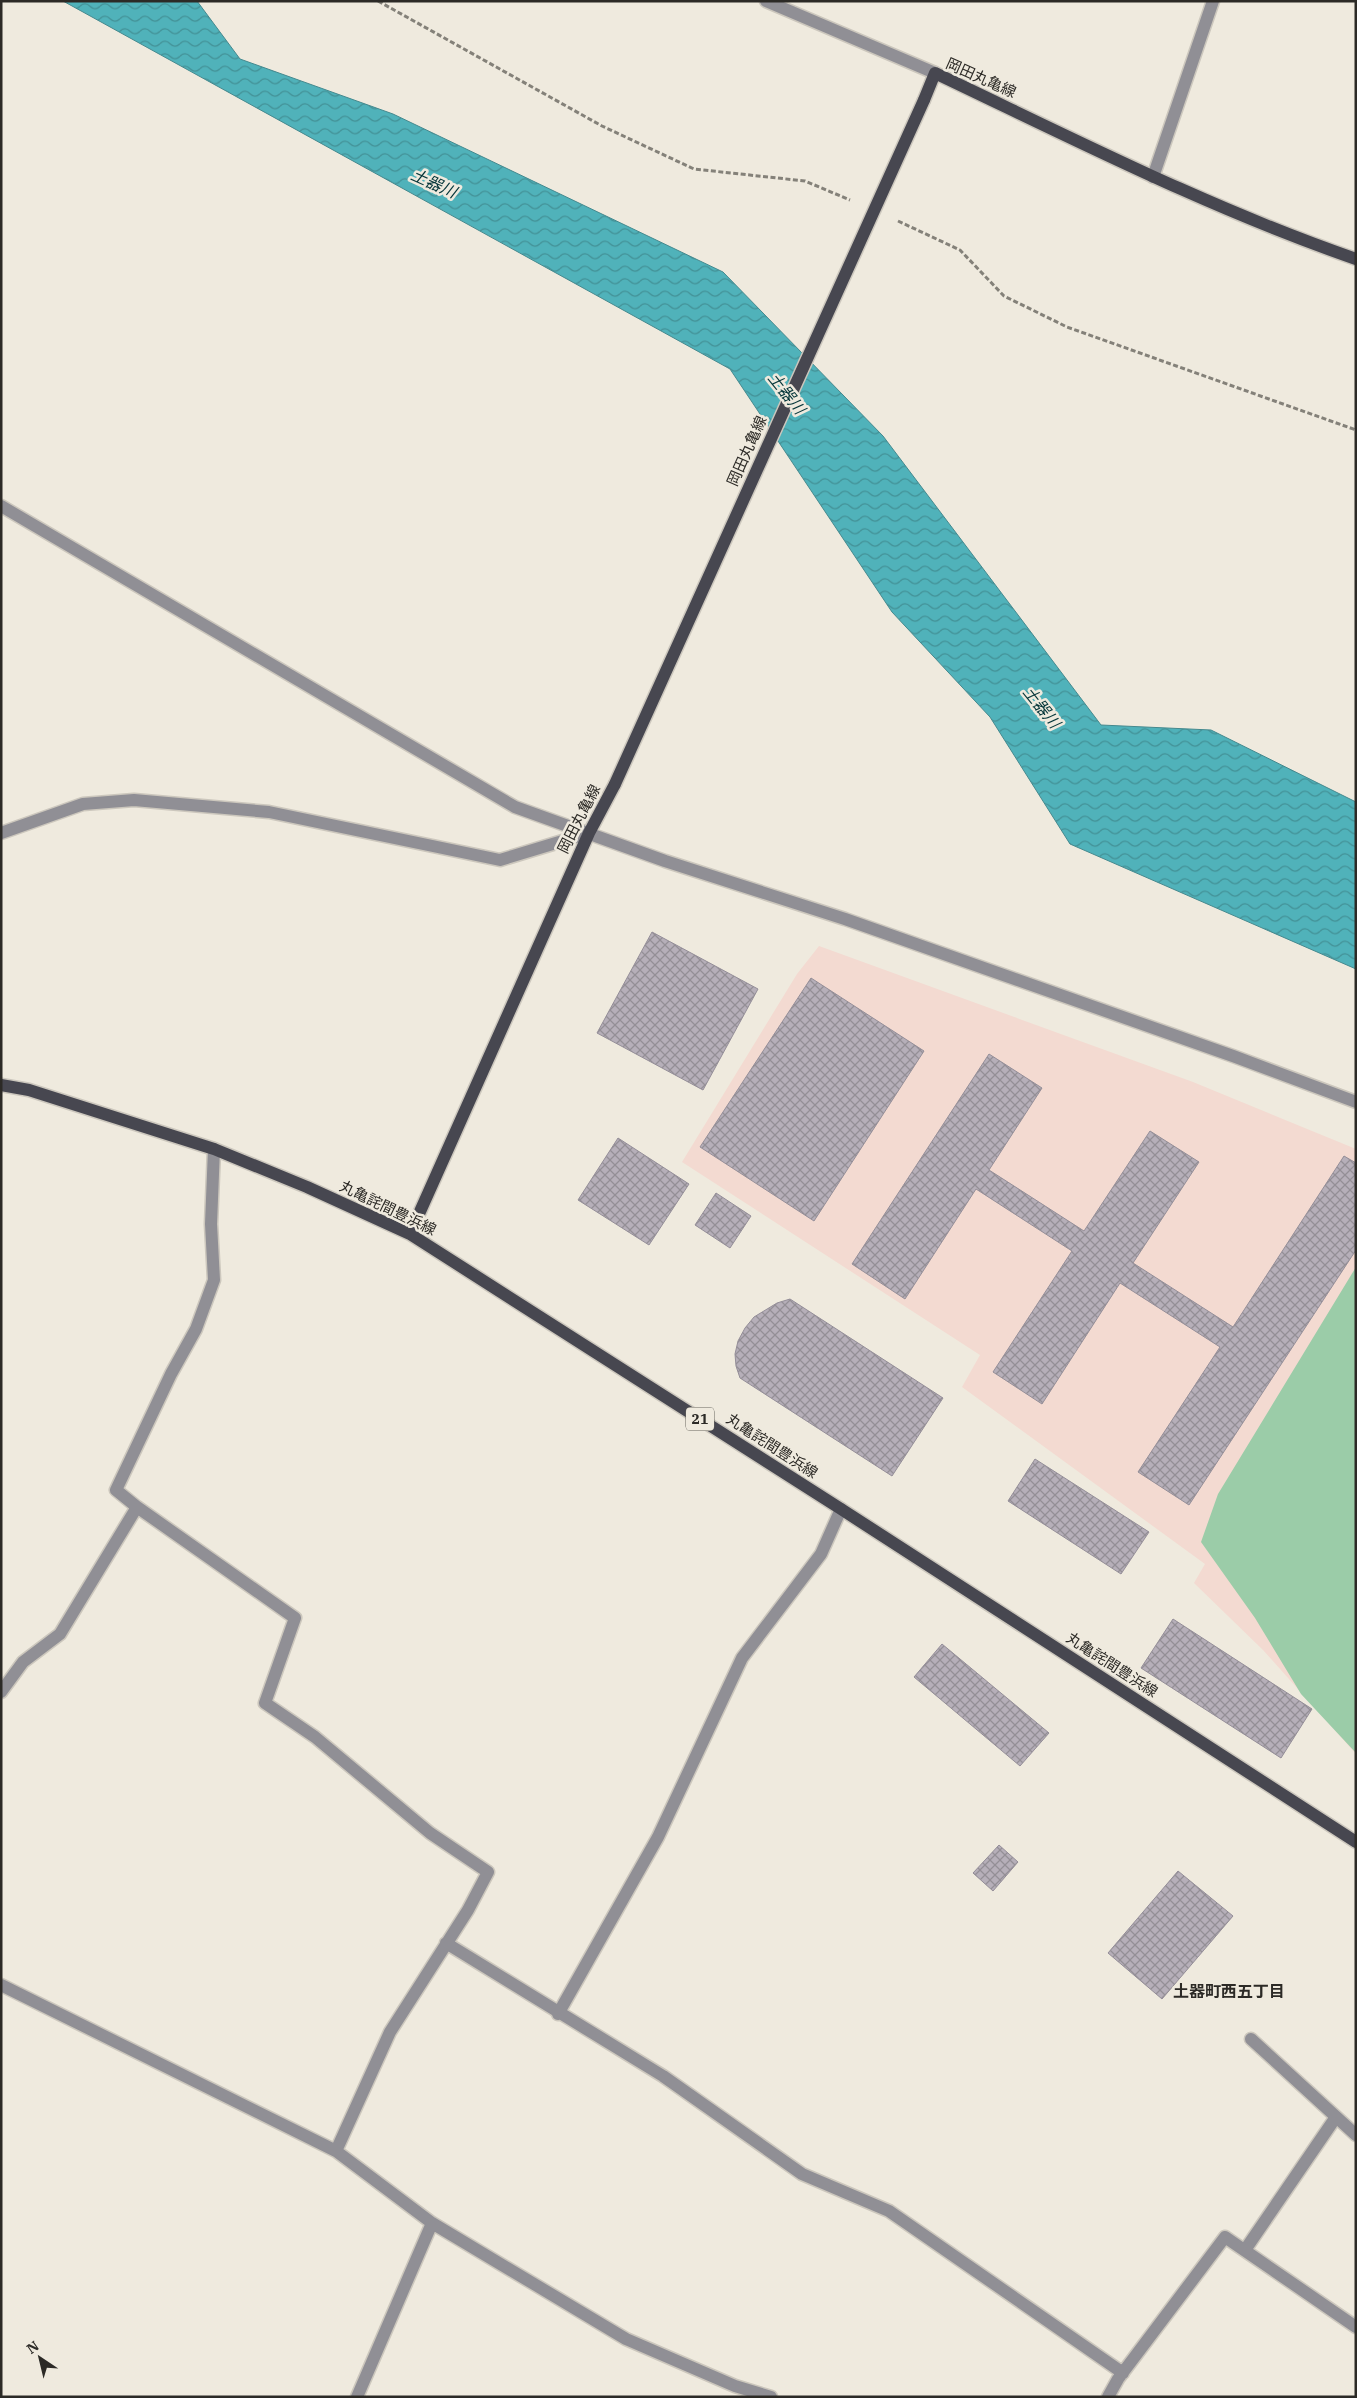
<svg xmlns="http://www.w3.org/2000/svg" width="1357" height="2398" font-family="'IBM Plex Serif','Noto Sans JP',serif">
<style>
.education{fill:#f3dad1}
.pitch{fill:#9bcca8}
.water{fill:url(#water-waves);stroke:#45898e}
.building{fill:url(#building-cross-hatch);stroke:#948e98}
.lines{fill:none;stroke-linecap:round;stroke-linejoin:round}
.minor-casing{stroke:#ccc7bd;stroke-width:15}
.major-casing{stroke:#ccc7bd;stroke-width:15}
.path{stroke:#848179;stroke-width:3;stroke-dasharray:5 2.5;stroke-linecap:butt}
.minor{stroke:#908f95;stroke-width:12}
.major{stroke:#474750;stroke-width:12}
.major-bridge-casing{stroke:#ccc7bd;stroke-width:15;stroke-linecap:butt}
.major-bridge{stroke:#474750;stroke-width:12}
.labels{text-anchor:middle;stroke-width:5;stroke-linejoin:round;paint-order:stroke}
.shield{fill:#efeade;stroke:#66645d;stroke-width:1}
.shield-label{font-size:14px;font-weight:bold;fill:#2c2a26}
.street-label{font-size:15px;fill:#2c2a26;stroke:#efeade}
.water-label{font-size:16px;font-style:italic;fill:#043539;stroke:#efeade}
.neighbourhood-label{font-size:16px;font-weight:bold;fill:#2c2a26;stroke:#efeade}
</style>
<defs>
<pattern id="water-waves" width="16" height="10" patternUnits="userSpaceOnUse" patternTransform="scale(1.25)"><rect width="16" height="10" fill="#50b2ba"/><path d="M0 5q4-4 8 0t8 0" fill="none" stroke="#439197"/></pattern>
<pattern id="building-cross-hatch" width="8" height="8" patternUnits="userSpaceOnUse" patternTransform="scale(1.25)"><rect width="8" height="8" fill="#b6afb9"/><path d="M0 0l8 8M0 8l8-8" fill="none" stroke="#948f96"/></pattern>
</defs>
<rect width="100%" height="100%" fill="#efeade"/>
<path class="education" d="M819,946L1193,1082L1356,1149V1754L1263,1650L1194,1583L1205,1564L962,1387L980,1355L682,1162L797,974Z"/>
<path class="pitch" d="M1356,1267V1753L1301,1694L1255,1618L1201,1542L1218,1494Z"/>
<path class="water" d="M63,1H197L240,59L393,114L723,272L883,436L1101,725L1211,730L1356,802V969L1070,844L990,717L892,612L730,369Z"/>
<path class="building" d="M652,932L758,989L703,1090L597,1033Z
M811,978L924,1051L814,1221L700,1147Z
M989,1054L1042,1088L989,1170L1084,1231L1150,1131L1199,1162L1133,1263L1233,1327L1344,1156L1356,1163V1250L1189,1505L1138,1472L1220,1347L1120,1283L1042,1404L993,1372L1072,1251L976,1189L905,1299L852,1264Z
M618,1138L689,1184L649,1245L578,1200Z
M716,1193L751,1216L730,1248L695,1225Z
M790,1299L943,1398L892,1476L740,1378L736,1366L735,1354L738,1341L745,1328L754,1317L777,1303Z
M1035,1459L1149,1532L1121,1574L1008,1501Z
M1173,1619L1312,1709L1281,1758L1141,1668Z
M942,1644L1049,1733L1020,1766L914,1677Z
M999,1845L1018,1862L993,1891L973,1873Z
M1178,1871L1233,1916L1162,1999L1108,1953Z"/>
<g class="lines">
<defs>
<path id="minor" d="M766,1L935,73
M1153,177L1213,1
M1,506L515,807L665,861L845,919L1233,1056L1356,1102
M1,833L83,804L134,800L269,812L500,860L589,833
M214,1149L211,1224L214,1280L196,1329L171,1374L116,1490L137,1507L295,1618L265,1703L315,1737L430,1833L488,1872L468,1910L390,2032L336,2151
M1,1692L23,1662L60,1634L137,1507
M446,1943L663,2076L802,2174L889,2211L1123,2373
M1,1985L336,2151L432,2223L626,2339L735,2386L771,2397
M558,2014L658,1837L742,1658L821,1554L841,1509
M1251,2039L1356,2135
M1245,2250L1336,2117
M357,2397L432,2223
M1108,2397L1118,2379L1225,2237L1356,2327"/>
<path id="major" d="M924,100L935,73C1074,139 1211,209 1356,259
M1,1085L29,1090L214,1149L307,1187L410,1234L841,1509L1356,1842
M410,1234L589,833L615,784"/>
</defs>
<use href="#minor" class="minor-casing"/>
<use href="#major" class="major-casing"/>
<path class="path" d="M378,1L602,126L694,169L805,181L850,200
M898,221L960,250L1004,296L1067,327L1356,430"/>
<use href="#minor" class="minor"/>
<use href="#major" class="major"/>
<defs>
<path id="major-bridge" d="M615,784L924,100"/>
</defs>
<use href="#major-bridge" class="major-bridge-casing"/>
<use href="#major-bridge" class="major-bridge"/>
</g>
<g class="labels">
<rect class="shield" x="686" y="1407.5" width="28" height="23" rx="4"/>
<g class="shield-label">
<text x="700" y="1424">21</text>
</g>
<g class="street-label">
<text transform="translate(981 78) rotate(24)" y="5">岡田丸亀線</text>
<text transform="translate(747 451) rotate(-66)" y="5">岡田丸亀線</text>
<text transform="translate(579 819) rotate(-63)" y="5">岡田丸亀線</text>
<text transform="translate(388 1208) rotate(26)" y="5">丸亀詫間豊浜線</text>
<text transform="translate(772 1446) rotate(33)" y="5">丸亀詫間豊浜線</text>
<text transform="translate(1112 1665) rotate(33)" y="5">丸亀詫間豊浜線</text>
</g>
<g class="water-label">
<text transform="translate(434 183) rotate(24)" y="6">土器川</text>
<text transform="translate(787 393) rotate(51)" y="6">土器川</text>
<text transform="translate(1042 707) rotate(51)" y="6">土器川</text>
</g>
<g class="neighbourhood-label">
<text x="1229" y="1997">土器町西五丁目</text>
</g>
</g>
<rect width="1357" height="2398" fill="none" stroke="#2c2a26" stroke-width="5"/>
<g transform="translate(40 2358) rotate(325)" stroke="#efeade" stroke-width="4" paint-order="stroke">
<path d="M0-4L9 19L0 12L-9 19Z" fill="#2c2a26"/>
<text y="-8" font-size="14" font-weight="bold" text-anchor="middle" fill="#2c2a26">N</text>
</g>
</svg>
